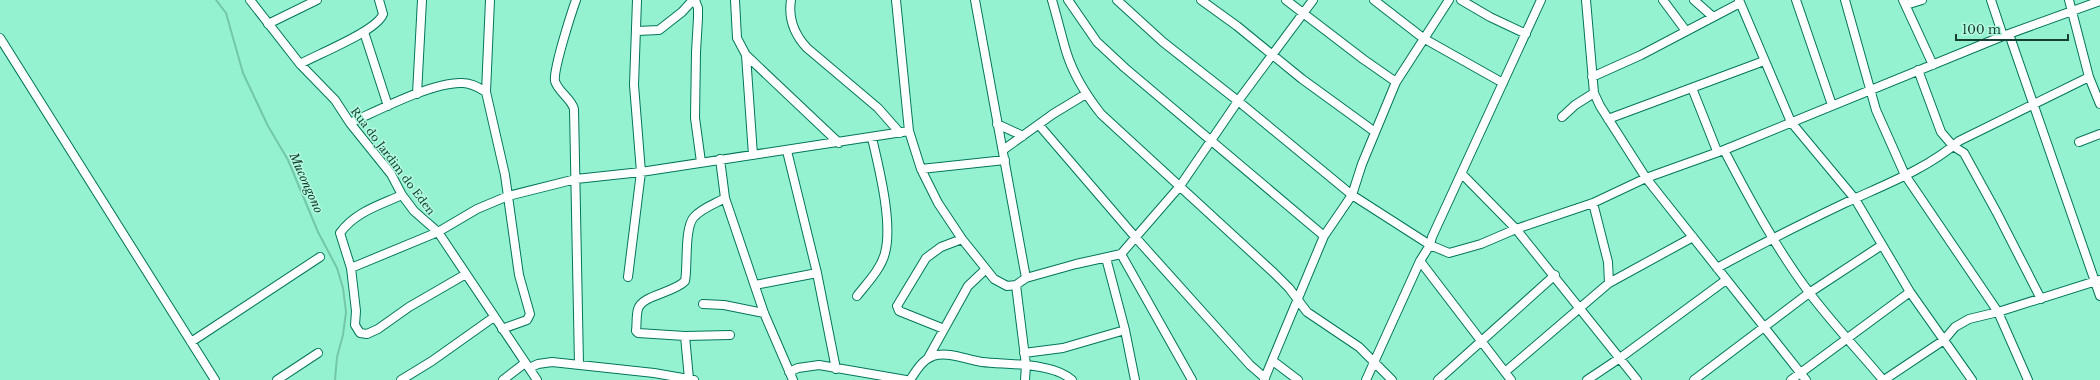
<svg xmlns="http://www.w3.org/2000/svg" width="2100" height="380" font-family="'Libre Baskerville',serif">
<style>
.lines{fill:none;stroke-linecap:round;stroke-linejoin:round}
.stream{stroke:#72c6a9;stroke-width:2}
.minor-casing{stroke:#00765a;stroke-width:10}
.minor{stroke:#fff;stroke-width:8}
.labels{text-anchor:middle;stroke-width:3;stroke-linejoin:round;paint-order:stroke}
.street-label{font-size:11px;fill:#163e31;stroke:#b3fbe0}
.water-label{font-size:12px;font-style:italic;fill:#13392d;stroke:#b3fbe0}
</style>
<rect width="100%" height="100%" fill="#95f2d1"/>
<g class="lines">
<path class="stream" d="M216,0L226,13L243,73L268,126L288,160L318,232L337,268L343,288L346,312L343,335L337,357L335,380"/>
<defs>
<path id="minor" d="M250,0L300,64L335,100L350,123L391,174L402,195L414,211L438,232L537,380
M490,0L486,92L505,175L519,275L530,314L527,320L502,329
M576,0C571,14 553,70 555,81C558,92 571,98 574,109L579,365
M695,0L698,8V18L696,52L695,118L701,162
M735,0L737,38L746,55L753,155
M791,0C788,19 794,34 807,48L878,108L900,133
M896,0L909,131L921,169L938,203L962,239L994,279L1007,286L1016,285L1026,278L1076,264L1121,254L1180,186L1238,101L1313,0
M975,0L1026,278
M1052,0C1057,17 1061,34 1066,51C1073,74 1086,95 1101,114L1274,273L1289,288L1307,312L1359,347L1392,380
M1068,0L1097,42L1125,68L1324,236
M1117,0L1163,42L1238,101L1352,195L1430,245L1449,253L1481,244L1516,229L1593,203L1646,178L1724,150L2003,36L2100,1
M1201,0L1237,26L1302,79L1375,132
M1286,0L1363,59L1396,82
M1374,0L1423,38L1503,83
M1461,0L1490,17L1526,34
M1586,0L1594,93L1600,106L1646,178L1806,380
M1663,0L1686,31
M1694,0L1712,16
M1739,0L1791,122L1855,199L1910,292L1972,380
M1796,0L1832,105
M1845,0L1876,110L1905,175L1998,312L2028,380
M1903,0L1933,65
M1991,0L2003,36
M2069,0L2089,77L2100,104
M1906,5L1922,0
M268,24L317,0
M637,31L659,30L682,12L693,0
M364,32L388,106
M2009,34L2100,296
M0,38L215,380
M746,55L839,143
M300,64C318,54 377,31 383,14L379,0
M1918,70L1941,132L1953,146L1964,153L1997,213L2041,299
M1592,77L1641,55L1740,3
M1692,88L1717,151
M417,94L422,0
M1562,117L1575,105L1594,93
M1608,119L1764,61
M350,123C377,111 434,81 463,83C472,83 479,88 486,92
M997,124L1023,136
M1039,125L1136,238L1250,365L1265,378
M2079,142L2100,134
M1003,150L1053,114L1086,94
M1724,150C1749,198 1776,248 1808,291C1831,322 1858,350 1883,380
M787,151L817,273L836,369
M720,159L725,198L764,313L793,380
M921,169L1005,160
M1462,174L1516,229L1637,380
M402,195C380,205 355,212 340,233L351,268L356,311L355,325L360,333L367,334L378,329L409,307L466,274
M1593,203L1608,262L1609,283
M1121,254L1192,380
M1106,258L1125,330L1135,380
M1420,261L1511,380
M351,268L438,232L477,209L508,196L576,179L641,172L909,131
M1717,268C1759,245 1801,224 1845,203C1884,185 1927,169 1959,141L2089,77
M628,277L641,172L634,85L637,0
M755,285L817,273
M1016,285L1026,365L1025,380
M857,296C867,283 881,269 885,253C893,223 879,168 872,138
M703,304L724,305L764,313
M944,329L899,311L897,306L926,258L941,247L962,239
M685,336L730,335
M191,342L320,257
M1024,353L1063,348L1125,330
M928,358L968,286L986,269
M1273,361L1298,380
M529,368L538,364L552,362L654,373L694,380
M789,372L798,368L819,365L906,380
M1505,372L1609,283L1693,237
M689,379L685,336L638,333L636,331C637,324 636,316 638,309C642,295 674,293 685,281C688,266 684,228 694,217C702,208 715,204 725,198
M277,380L318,353
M401,380L432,361L494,317
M503,380L525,363
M910,380C916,371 922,360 933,356C949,351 967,360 982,362C1007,365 1052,362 1072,380
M1264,380L1324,236L1352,195L1362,164L1396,82L1449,0
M1366,380L1420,261L1430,245L1432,237L1541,0
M1438,380L1555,275
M1587,380L1620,358L1726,280
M1694,380L1809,293L1882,245
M1791,380L1910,292
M1884,380L1944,340L1955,327L1969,319L1998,312L2099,280"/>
</defs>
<use href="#minor" class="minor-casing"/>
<use href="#minor" class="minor"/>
</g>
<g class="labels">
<g class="street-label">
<text transform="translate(393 161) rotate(53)" y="4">Rua do Jardim do Eden</text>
</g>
<g class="water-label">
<text transform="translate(306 183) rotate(66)" y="4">Mucongono</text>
</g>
</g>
<path d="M1956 34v6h112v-6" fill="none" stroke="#163e31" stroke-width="2"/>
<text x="1962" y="34" font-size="12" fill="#163e31" stroke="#b3fbe0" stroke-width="3" paint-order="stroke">100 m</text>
</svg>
